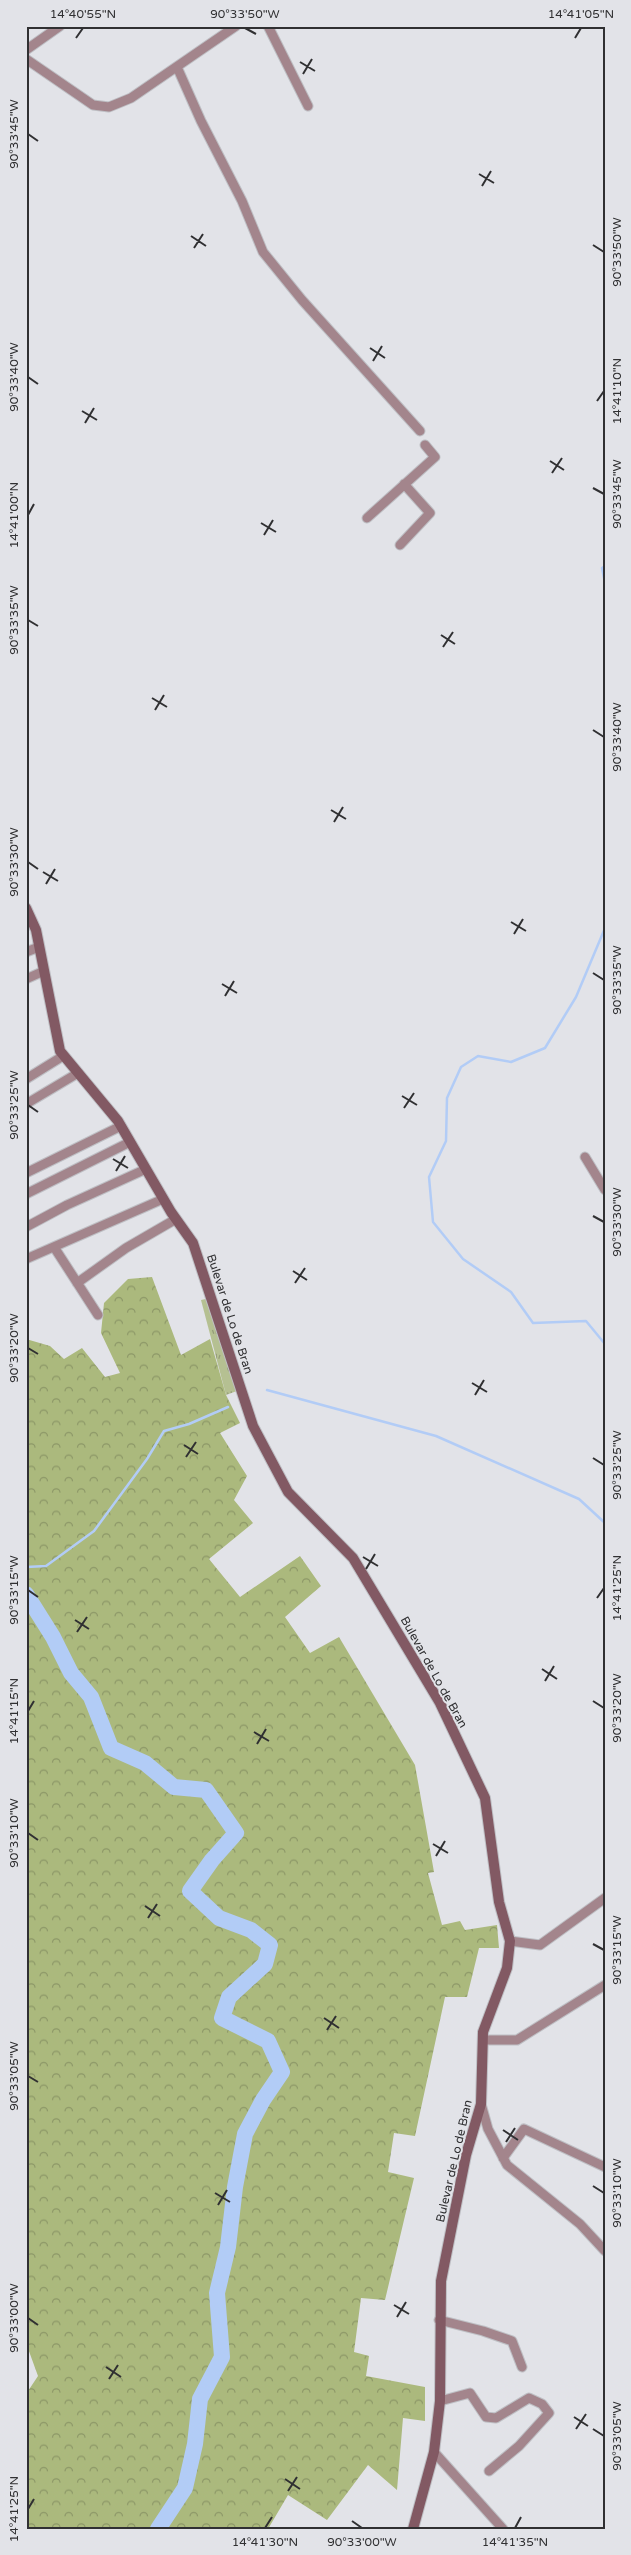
<svg xmlns="http://www.w3.org/2000/svg" width="631" height="2555" font-family="'Varela Round',sans-serif">
<style>
.grass{fill:url(#grass-tufts)}
.forest{fill:url(#forest-crowns)}
.lines{fill:none;stroke-linecap:round;stroke-linejoin:round}
.stream{stroke:#b2ccf6;stroke-width:2.5}
.river{stroke:#b2ccf6;stroke-width:16}
.street-casing{stroke:#bebfc4;stroke-width:11}
.secondary-casing{stroke:#bebfc4;stroke-width:12}
.street{stroke:#a3858c;stroke-width:9}
.secondary{stroke:#825963;stroke-width:10}
.ticks{fill:none;stroke:#303032;stroke-width:2}
.labels{text-anchor:middle;stroke-width:4;stroke-linejoin:round;paint-order:stroke}
.street-label{font-size:12px;fill:#303032;stroke:#e2e3e8}
.neatline{fill:none;stroke:#303032;stroke-width:2}
.ticks-label{font-size:12px;text-anchor:middle;fill:#303032}
</style>
<defs>
<pattern id="grass-tufts" width="24" height="20" patternUnits="userSpaceOnUse" patternTransform="scale(1.25)"><rect width="24" height="20" fill="#b5c092"/><path d="M3 7l-1-3M5 7V3M7 7l1-3M15 17l-1-3M17 17v-4M19 17l1-3" fill="none" stroke="#949c78"/></pattern>
<pattern id="forest-crowns" width="20" height="18" patternUnits="userSpaceOnUse" patternTransform="scale(1.25)"><rect width="20" height="18" fill="#abb97d"/><path d="M2 6a3 3 0 1 1 6 0M12 15a3 3 0 1 1 6 0" fill="none" stroke="#8c9767"/></pattern>
</defs>
<rect width="100%" height="100%" fill="#e2e3e8"/>
<path class="grass" d="M215,1297L245,1388L226,1395L201,1300Z"/>
<path class="forest" d="M152,1277L181,1355L210,1339L226,1395L240,1423L220,1433L247,1476L234,1500L253,1523L209,1559L240,1597L300,1556L321,1586L285,1617L310,1653L339,1637L415,1765L434,1872L428,1873L442,1925L460,1921L465,1930L497,1925L499,1948H479L467,1997H445L415,2136L394,2133L388,2172L414,2178L385,2300L361,2298L354,2352L369,2356L366,2376L425,2387V2421L403,2418L397,2490L368,2465L327,2520L288,2495L268,2529H26V2394L38,2376L26,2343V1339L50,1346L64,1359L82,1348L105,1377L120,1373L101,1333L104,1303L128,1279Z"/>
<g class="lines">
<path class="stream" d="M605,566L602,568L605,583
M605,928L576,997L545,1048L511,1062L478,1056L461,1067L447,1098L446,1141L429,1177L433,1222L463,1259L511,1292L533,1323L586,1321L605,1344
M267,1390L436,1436L579,1499L605,1523
M26,1567L46,1566L94,1531L147,1459L164,1431L189,1424L228,1407"/>
<path class="river" d="M26,1594L53,1637L71,1673L91,1697L111,1748L145,1763L174,1787L206,1790L236,1833L212,1860L190,1891L219,1918L251,1930L270,1945L265,1964L229,1997L222,2018L268,2041L282,2072L263,2100L245,2134L235,2187L228,2247L217,2293L222,2357L200,2399L195,2444L185,2488L158,2529"/>
<defs>
<path id="street" d="M268,26L308,106
M26,50L60,26
M26,59L93,105L109,107L131,98L236,26
M177,67L201,121L242,201L263,252L302,300L420,431
M367,518L435,457L425,445
M400,545L430,513L404,484
M26,952L39,947
M26,979L44,971
M26,1079L63,1056
M26,1104L78,1073
M585,1157L605,1190
M26,1173L121,1126
M26,1194L130,1142
M26,1227L67,1205L146,1169
M54,1247L98,1315
M26,1259L163,1199
M77,1283L126,1248L176,1219
M510,1941L540,1945L605,1898
M483,2040H517L605,1985
M481,2104L488,2129L507,2165L580,2224L605,2251
M503,2158L524,2129L605,2167
M439,2320L483,2331L512,2341L522,2367
M440,2401L470,2393L486,2417L496,2418L529,2398L542,2404L549,2413L519,2446L489,2471
M434,2452L503,2529"/>
<path id="secondary" d="M26,908L36,930L60,1051L118,1121L171,1212L193,1243L253,1426L288,1492L353,1558L440,1703L485,1798L499,1902L510,1941L507,1968L483,2032L481,2104L466,2155L441,2281L440,2401L434,2452L413,2529"/>
</defs>
<use href="#street" class="street-casing"/>
<use href="#secondary" class="secondary-casing"/>
<use href="#street" class="street"/>
<use href="#secondary" class="secondary"/>
</g>
<path class="ticks" d="M245,28L256,34M76,38L83,28M575,38L581,28M300,62L315,71M303,74L312,59M28,134L38,141M479,174L494,183M482,186L491,171M191,236L206,246M593,245L604,252M194,248L203,234M370,348L385,358M373,361L382,346M28,377L38,384M597,401L604,391M82,411L97,420M85,423L94,408M550,461L564,470M552,473L562,458M593,488L604,494M28,515L34,504M261,523L276,532M264,535L273,520M28,620L38,626M441,635L455,644M443,647L453,632M152,698L167,707M155,710L164,695M593,730L604,737M331,810L346,819M334,822L343,807M28,862L38,869M43,872L58,881M46,884L55,869M511,922L526,931M514,934L523,919M593,973L604,980M222,984L237,993M225,996L234,981M402,1096L417,1105M28,1105L38,1112M404,1108L414,1093M113,1159L128,1168M116,1171L125,1156M593,1216L604,1222M293,1271L307,1280M295,1283L305,1268M28,1348L38,1354M472,1383L487,1392M475,1395L484,1380M184,1445L198,1454M186,1457L196,1442M593,1458L604,1465M363,1557L378,1566M366,1569L375,1554M28,1590L38,1597M597,1598L604,1588M75,1620L89,1629M77,1632L87,1617M542,1669L557,1679M545,1681L554,1666M593,1701L604,1708M28,1711L34,1701M254,1732L269,1741M257,1744L266,1729M28,1833L38,1840M433,1844L448,1853M436,1856L445,1841M145,1906L160,1916M148,1918L157,1904M593,1944L604,1950M324,2018L339,2028M327,2030L336,2016M28,2076L38,2082M503,2130L518,2140M506,2142L515,2128M593,2186L604,2193M215,2193L230,2202M218,2205L227,2190M394,2305L409,2314M397,2317L406,2302M28,2318L38,2325M106,2367L121,2377M109,2379L118,2365M574,2417L588,2426M576,2429L586,2414M593,2429L604,2436M285,2479L300,2489M288,2491L297,2477M28,2509L34,2499M352,2521L362,2528M265,2528L272,2517M515,2528L521,2517"/>
<g class="labels">
<g class="street-label">
<text transform="translate(230 1314) rotate(72)" y="4">Bulevar de Lo de Bran</text>
<text transform="translate(434 1672) rotate(61)" y="4">Bulevar de Lo de Bran</text>
<text transform="translate(454 2161) rotate(-77)" y="4">Bulevar de Lo de Bran</text>
</g>
</g>
<rect width="631" height="2555" fill="none" stroke="#e2e3e8" stroke-width="55"/>
<rect x="28" y="28" width="576" height="2500" class="neatline"/>
<g class="ticks-label">
<text x="83" y="18">14°40'55"N</text>
<text x="245" y="18">90°33'50"W</text>
<text x="581" y="18">14°41'05"N</text>
<text transform="translate(14 134) rotate(-90)" y="4">90°33'45"W</text>
<text transform="translate(617 252) rotate(-90)" y="4">90°33'50"W</text>
<text transform="translate(14 377) rotate(-90)" y="4">90°33'40"W</text>
<text transform="translate(617 391) rotate(-90)" y="4">14°41'10"N</text>
<text transform="translate(617 494) rotate(-90)" y="4">90°33'45"W</text>
<text transform="translate(14 515) rotate(-90)" y="4">14°41'00"N</text>
<text transform="translate(14 620) rotate(-90)" y="4">90°33'35"W</text>
<text transform="translate(617 737) rotate(-90)" y="4">90°33'40"W</text>
<text transform="translate(14 862) rotate(-90)" y="4">90°33'30"W</text>
<text transform="translate(617 980) rotate(-90)" y="4">90°33'35"W</text>
<text transform="translate(14 1105) rotate(-90)" y="4">90°33'25"W</text>
<text transform="translate(617 1222) rotate(-90)" y="4">90°33'30"W</text>
<text transform="translate(14 1348) rotate(-90)" y="4">90°33'20"W</text>
<text transform="translate(617 1465) rotate(-90)" y="4">90°33'25"W</text>
<text transform="translate(617 1588) rotate(-90)" y="4">14°41'25"N</text>
<text transform="translate(14 1590) rotate(-90)" y="4">90°33'15"W</text>
<text transform="translate(617 1708) rotate(-90)" y="4">90°33'20"W</text>
<text transform="translate(14 1711) rotate(-90)" y="4">14°41'15"N</text>
<text transform="translate(14 1833) rotate(-90)" y="4">90°33'10"W</text>
<text transform="translate(617 1950) rotate(-90)" y="4">90°33'15"W</text>
<text transform="translate(14 2076) rotate(-90)" y="4">90°33'05"W</text>
<text transform="translate(617 2193) rotate(-90)" y="4">90°33'10"W</text>
<text transform="translate(14 2318) rotate(-90)" y="4">90°33'00"W</text>
<text transform="translate(617 2436) rotate(-90)" y="4">90°33'05"W</text>
<text transform="translate(14 2509) rotate(-90)" y="4">14°41'25"N</text>
<text x="265" y="2546">14°41'30"N</text>
<text x="362" y="2546">90°33'00"W</text>
<text x="515" y="2546">14°41'35"N</text>
</g>
</svg>
